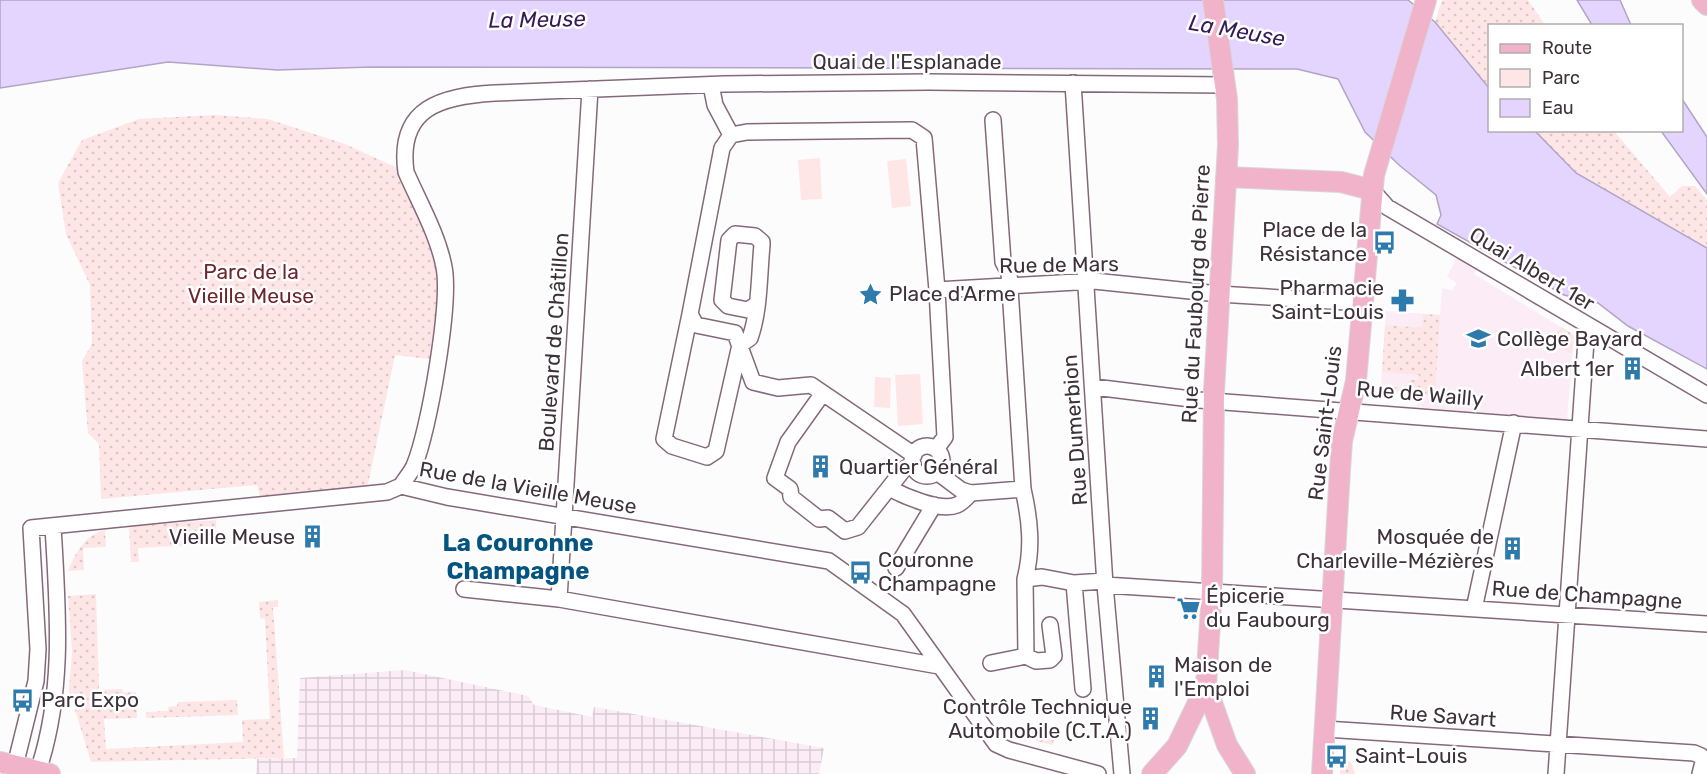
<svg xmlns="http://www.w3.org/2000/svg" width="1707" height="774" font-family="Rubik,sans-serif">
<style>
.built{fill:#fbecf5}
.industrial{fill:url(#industrial-grid)}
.green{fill:url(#green-dots)}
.pitch{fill:#fee6e6}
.water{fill:#e3d5ff;stroke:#b2a4c4;stroke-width:1.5}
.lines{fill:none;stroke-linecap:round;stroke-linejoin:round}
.minor-casing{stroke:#84697b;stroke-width:18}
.major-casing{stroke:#d8d6d8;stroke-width:22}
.minor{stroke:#fff;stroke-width:15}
.major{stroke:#f1b3ca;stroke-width:20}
.labels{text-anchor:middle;stroke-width:5;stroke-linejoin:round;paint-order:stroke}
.street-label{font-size:21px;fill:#3e323a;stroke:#fff}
.poi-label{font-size:21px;fill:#3e323a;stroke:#fff;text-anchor:start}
.park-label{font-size:21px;fill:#6e262d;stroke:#fff}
.water-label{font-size:22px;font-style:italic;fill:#351b57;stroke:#fff}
.quarter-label{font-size:24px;font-weight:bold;fill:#045481;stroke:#fff}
</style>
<defs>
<pattern id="industrial-grid" width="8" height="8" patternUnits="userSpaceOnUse" patternTransform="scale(1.5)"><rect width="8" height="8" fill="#fbecf5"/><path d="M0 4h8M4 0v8" fill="none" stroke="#d8cbd3"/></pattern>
<pattern id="green-dots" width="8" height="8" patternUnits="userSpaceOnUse" patternTransform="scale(1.5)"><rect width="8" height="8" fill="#fee6e6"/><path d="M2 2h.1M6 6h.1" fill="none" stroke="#dbc6c6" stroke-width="1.8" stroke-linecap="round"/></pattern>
</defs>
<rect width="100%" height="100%" fill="#fcfcfc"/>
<path class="built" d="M1457,257L1477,268L1474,274L1574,335L1567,420L1417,407L1418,392L1394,391V386L1381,385L1386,311L1440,315L1442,288L1452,290L1457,283L1447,277Z"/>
<path class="industrial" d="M405,670L528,696L534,705L592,717L594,707L824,748L819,774H256L257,759L297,758L300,678Z"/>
<path class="green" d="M1442,0H1528L1545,25L1490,26L1489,88L1435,22Z
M214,115L268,119L345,144L406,172L438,250L437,360L395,355L366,494L262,505L257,485L101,499L99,444L88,433L82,361L92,344L90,285L66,234L58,183L82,140L139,119Z
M1572,130H1596L1600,133L1603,131H1614L1670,197L1682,186H1695L1707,200V248L1576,173L1535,131Z
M1423,314L1440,315L1435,395L1394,391V387H1399V390L1418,391V388L1408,387L1409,380H1419V375L1382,372L1385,325L1422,328Z
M1561,327L1574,335L1572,354L1552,343Z
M216,520L217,544L138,548L139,562H131L129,526Z
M105,530L106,547L83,548L84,570L68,571C75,553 85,535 105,530Z
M96,594L99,690L122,689L123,693L136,692L137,718L104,719L106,749L243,742L242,720L270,719L265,619L260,618L259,602L278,600V607H273L284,758L91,762L69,690L72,652L68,596Z
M237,700L238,715L146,718V712L168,711V707L177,706L178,702Z
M1056,726L1053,745L1012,735Z
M1340,761L1351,762L1355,774H1340Z"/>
<path class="pitch" d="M820,158L822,199L801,200L798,160Z
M906,159L911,206L892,208L887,161Z
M920,374L923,424L898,426L895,375Z
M875,377L891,378L890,408L874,407Z"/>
<path class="water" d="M0,0H1408L1435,22L1489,88L1490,130L1535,131L1576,173L1707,248V369L1628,326L1598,303L1564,295L1437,224L1441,215L1436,195L1399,165L1365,132L1338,79L1297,69L372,67L277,70L168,62L0,88Z
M1577,0H1620L1631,25H1592Z
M1682,99L1707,137V194L1661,131L1682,130Z"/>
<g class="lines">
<defs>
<path id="minor" d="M1073,83L1105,585L1122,774
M711,85L715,105L731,135
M1372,190L1387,207L1707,395
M937,290L1094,281L1219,294L1362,303
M690,314L664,439L672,446L707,457L716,451L740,345L750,338C760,310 759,275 762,245V242L755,236L735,234L729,240L722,300L728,306L748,310L757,304
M1094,387L1199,400L1707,439
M823,393L788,442L775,478L790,489L791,497L819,519L828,518L845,531L858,527L904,469L913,464
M912 461a15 15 0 1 1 30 0a15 15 0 1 1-30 0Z
M914,455L811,385L778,388L753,382L735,333L696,325L690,314L722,148L731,135L747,132L912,130L924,138L937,290L945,437L936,449
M937,472L961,490L971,493L1023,489L1009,273L1003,262L993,120
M401,486C405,479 410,474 414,466C429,431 451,303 444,267C438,235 419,202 406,172C397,107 442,96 495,93L724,84L929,82L1224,85
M889,488C904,496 940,512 957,505C962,503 967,497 971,493
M1023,489C1030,520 1033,548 1025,579
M896,568L934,505
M1105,585L1707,624
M464,589L559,599L939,666
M559,599L590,89
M1474,609L1514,423
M1050,625L1054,656L1050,660L1036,661L1026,656L1025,579L1042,577L1074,583
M991,663L1026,656
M1083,689L1074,583L1105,581
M1325,729L1694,753L1701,756L1703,762L1700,774
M13,774L36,681L38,649L31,528L387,492L401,486L447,497L829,561L903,614L996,744L1009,750L1098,774
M37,774C65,693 58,611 53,527
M1556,774L1587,326"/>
<path id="major" d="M1213,0L1227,99L1228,145L1214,391L1212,591L1206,686L1227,745L1245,774
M1702,0L1707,5
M1226,177L1341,182L1372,190
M0,762L50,774
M1152,774L1177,746L1206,686
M1322,774L1340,470L1342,441L1356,381L1374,175L1426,0"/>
</defs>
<use href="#minor" class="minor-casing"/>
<use href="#major" class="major-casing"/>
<use href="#minor" class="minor"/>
<use href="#major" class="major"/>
</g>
<defs>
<symbol id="bus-bare" viewBox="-9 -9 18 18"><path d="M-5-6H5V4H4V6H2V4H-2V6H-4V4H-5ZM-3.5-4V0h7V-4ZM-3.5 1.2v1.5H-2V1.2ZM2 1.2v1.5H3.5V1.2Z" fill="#2e7aad" stroke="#fff" stroke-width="2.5" paint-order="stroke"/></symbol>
<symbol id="sight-bare" viewBox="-9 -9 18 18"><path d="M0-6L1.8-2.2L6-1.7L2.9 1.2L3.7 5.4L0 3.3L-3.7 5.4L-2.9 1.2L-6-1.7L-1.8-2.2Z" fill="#2e7aad" stroke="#fff" stroke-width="2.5" paint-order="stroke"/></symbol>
<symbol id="pharmacy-bare" viewBox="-9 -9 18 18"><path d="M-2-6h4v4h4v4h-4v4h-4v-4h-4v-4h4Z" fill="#2e7aad" stroke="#fff" stroke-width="2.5" paint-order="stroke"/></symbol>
<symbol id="school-bare" viewBox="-9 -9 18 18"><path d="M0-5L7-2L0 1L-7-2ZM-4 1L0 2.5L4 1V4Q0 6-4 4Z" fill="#2e7aad" stroke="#fff" stroke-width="2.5" paint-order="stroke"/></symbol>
<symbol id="building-bare" viewBox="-9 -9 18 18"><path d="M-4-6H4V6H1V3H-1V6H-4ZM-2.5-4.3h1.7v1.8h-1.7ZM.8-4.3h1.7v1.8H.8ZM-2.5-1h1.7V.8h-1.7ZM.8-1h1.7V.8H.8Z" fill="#2e7aad" stroke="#fff" stroke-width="2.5" paint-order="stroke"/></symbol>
<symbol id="supermarket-bare" viewBox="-9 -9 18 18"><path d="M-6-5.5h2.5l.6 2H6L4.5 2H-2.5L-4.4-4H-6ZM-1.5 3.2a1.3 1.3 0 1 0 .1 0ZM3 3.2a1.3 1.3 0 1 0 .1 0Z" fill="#2e7aad" stroke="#fff" stroke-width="2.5" paint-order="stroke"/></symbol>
</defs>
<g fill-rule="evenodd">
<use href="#bus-bare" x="1368" y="226" width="33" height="33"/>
<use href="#sight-bare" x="854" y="278" width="33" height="33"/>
<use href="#pharmacy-bare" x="1386" y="284" width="33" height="33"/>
<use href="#school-bare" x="1462" y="322" width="33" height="33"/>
<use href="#building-bare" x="1616" y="352" width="33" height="33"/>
<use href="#building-bare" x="804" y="450" width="33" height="33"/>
<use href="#building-bare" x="296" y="520" width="33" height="33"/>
<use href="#building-bare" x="1496" y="532" width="33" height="33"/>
<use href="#bus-bare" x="844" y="556" width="33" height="33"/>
<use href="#supermarket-bare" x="1172" y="592" width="33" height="33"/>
<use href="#building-bare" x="1140" y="660" width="33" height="33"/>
<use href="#bus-bare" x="6" y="684" width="33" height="33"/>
<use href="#building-bare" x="1134" y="702" width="33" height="33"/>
<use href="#bus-bare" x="1320" y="740" width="33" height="33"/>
</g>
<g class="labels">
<g class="street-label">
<text x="907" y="69">Quai de l'Esplanade</text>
<text transform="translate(1059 265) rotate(-1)" y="7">Rue de Mars</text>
<text transform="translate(1532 269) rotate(31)" y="7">Quai Albert 1er</text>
<text transform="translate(1196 294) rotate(-87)" y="7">Rue du Faubourg de Pierre</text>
<text transform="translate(554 342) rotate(-86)" y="7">Boulevard de Châtillon</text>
<text transform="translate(1420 394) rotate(5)" y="7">Rue de Wailly</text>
<text transform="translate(1325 423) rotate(-83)" y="7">Rue Saint-Louis</text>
<text transform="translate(1075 430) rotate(-94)" y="7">Rue Dumerbion</text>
<text transform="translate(528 488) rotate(10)" y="7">Rue de la Vieille Meuse</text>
<text transform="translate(1587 595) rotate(4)" y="7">Rue de Champagne</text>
<text transform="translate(1443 716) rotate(4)" y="7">Rue Savart</text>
</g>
<g class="poi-label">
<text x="1367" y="237" text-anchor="end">Place de la<tspan x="1367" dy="24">Résistance</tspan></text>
<text x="1384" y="295" text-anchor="end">Pharmacie<tspan x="1384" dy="24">Saint-Louis</tspan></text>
<text x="889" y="301">Place d'Arme</text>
<text x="1497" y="346">Collège Bayard</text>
<text x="1614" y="376" text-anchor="end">Albert 1er</text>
<text x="839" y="474">Quartier Général</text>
<text x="295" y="544" text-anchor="end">Vieille Meuse</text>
<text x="1494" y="544" text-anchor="end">Mosquée de<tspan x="1494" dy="24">Charleville-Mézières</tspan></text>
<text x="878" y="567">Couronne<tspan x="878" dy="24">Champagne</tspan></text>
<text x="1206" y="603">Épicerie<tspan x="1206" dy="24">du Faubourg</tspan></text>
<text x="1174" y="672">Maison de<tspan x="1174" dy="24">l'Emploi</tspan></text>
<text x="41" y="707">Parc Expo</text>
<text x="1132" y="714" text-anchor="end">Contrôle Technique<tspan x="1132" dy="24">Automobile (C.T.A.)</tspan></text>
<text x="1355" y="763">Saint-Louis</text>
</g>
<g class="park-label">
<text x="251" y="279">Parc de la<tspan x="251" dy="24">Vieille Meuse</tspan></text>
</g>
<g class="water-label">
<text transform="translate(537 19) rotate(-1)" y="8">La Meuse</text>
<text transform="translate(1237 30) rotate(10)" y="8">La Meuse</text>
</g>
<g class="quarter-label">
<text x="518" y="551">La Couronne<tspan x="518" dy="28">Champagne</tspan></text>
</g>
</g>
<rect x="1488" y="24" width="195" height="108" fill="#ffffff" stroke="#b2adb0" stroke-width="1.5"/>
<rect x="1500" y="44" width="30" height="9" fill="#f1b3ca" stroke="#b2adb0" stroke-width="1.5"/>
<text x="1542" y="54" font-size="18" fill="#3e323a">Route</text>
<rect x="1500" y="69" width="30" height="18" fill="#fee6e6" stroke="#b2adb0" stroke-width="1.5"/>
<text x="1542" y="84" font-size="18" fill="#3e323a">Parc</text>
<rect x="1500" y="99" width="30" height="18" fill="#e3d5ff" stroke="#b2adb0" stroke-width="1.5"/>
<text x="1542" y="114" font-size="18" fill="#3e323a">Eau</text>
</svg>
